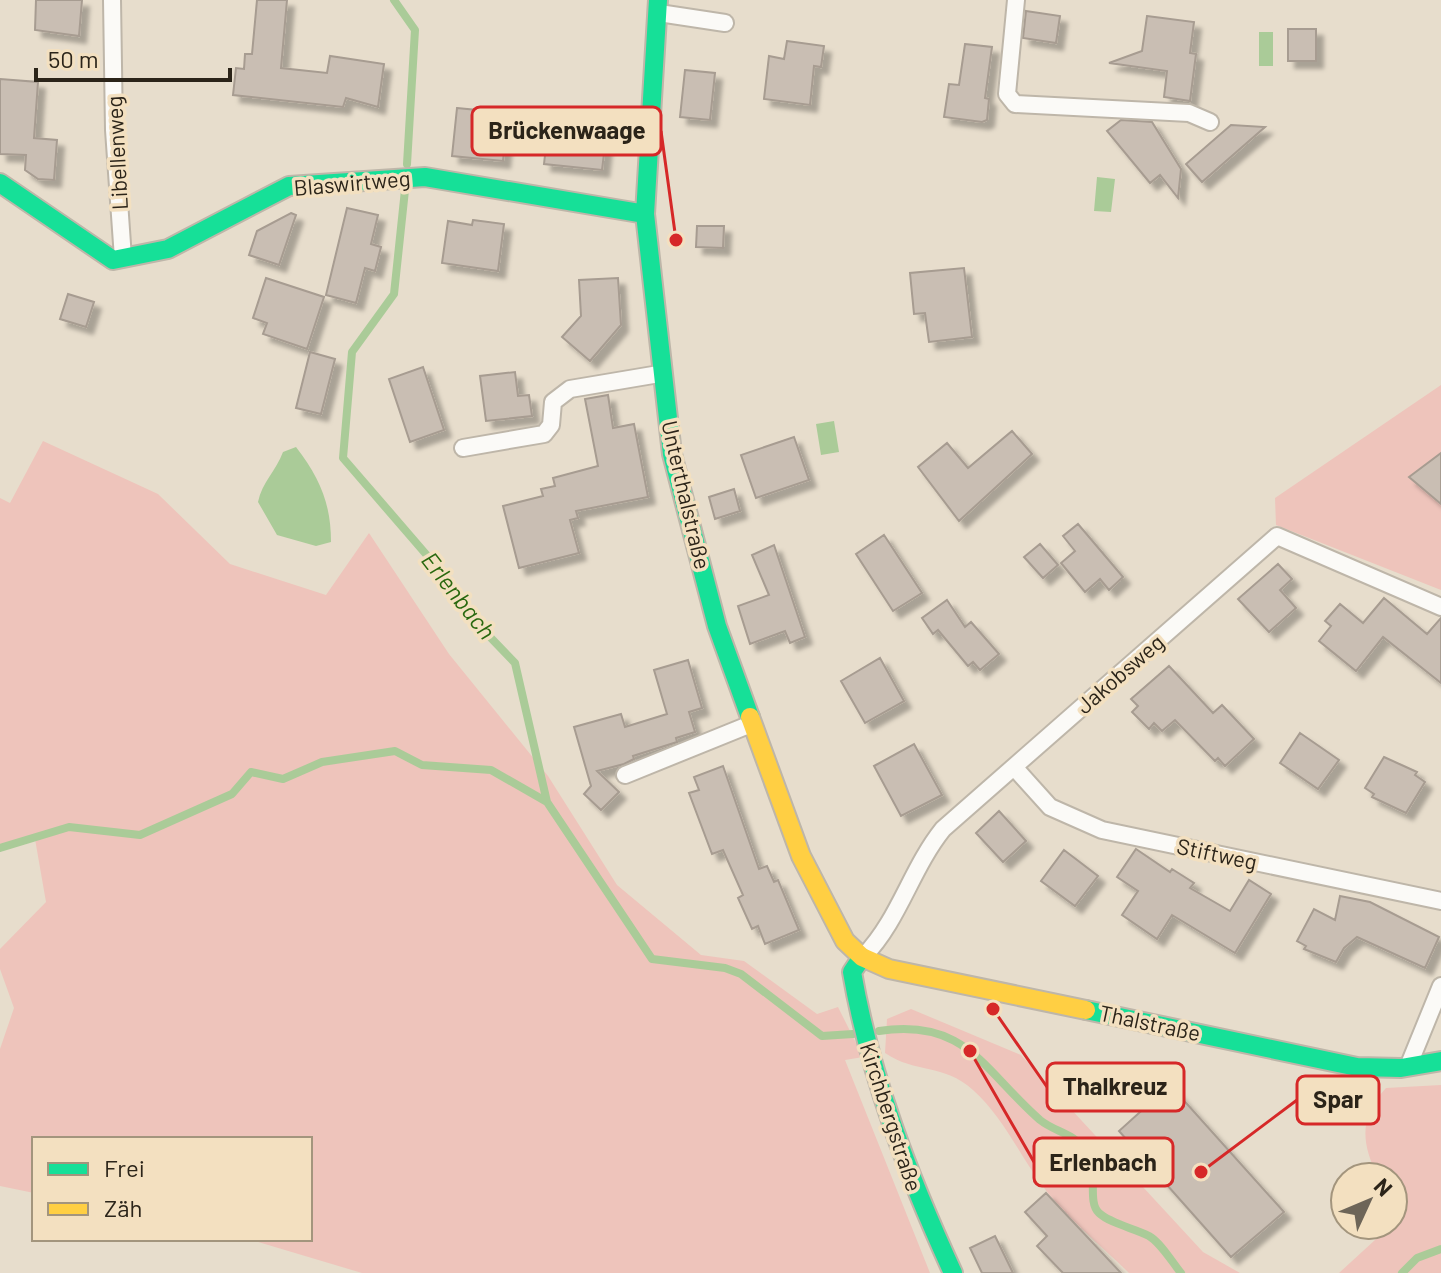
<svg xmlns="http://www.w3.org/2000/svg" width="1441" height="1273" font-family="Barlow,sans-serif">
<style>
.green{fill:#eec4bb}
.water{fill:#aacb98}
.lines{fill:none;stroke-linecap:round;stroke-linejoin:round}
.stream{stroke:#aacb98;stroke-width:8}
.building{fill:#c9beb3;stroke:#a79c91;stroke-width:2;filter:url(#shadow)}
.lane-casing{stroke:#beb6a9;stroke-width:20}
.fast-casing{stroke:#beb6a9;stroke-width:22}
.slow-casing{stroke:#beb6a9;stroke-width:22}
.lane{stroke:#fbfaf7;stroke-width:16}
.fast{stroke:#16e098;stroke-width:18}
.slow{stroke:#ffcf43;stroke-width:18}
.labels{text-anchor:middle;stroke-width:7;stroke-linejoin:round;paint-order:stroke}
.street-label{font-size:22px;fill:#2b2419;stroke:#f3e0c0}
.water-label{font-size:24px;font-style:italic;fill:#29680f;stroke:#f3e0c0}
.leader{fill:none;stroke:#d62828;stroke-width:3}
.callout-dot{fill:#d62828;stroke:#f3e0c0;stroke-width:3}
.callout{fill:#f3e0c0;stroke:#d62828;stroke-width:3}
.callout-label{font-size:24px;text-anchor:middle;font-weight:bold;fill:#2b2419}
</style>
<defs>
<filter id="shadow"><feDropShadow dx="7" dy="7" stdDeviation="2" flood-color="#0004"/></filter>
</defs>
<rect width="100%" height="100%" fill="#e7ddcc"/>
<path class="green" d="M1441,385V590L1276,525L1275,498Z
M43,441L158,494L230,564L326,595L369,533L449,654L548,776L617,885L701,955L744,961L817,1014L838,1007L863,1057L845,1060L930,1273H362L248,1239H310V1139H34V1193L0,1186V1049L14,1008L0,969V949L46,902L35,839L0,844V498L10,503Z
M911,1009L1021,1055L1203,1252L1240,1273H1129C1101,1245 1065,1217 1042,1185C1019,1154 1003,1117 973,1090C943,1063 916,1074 885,1053L887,1019Z
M1441,1085V1273H1339L1399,1218L1393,1206V1177H1378C1361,1143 1359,1117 1386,1088Z"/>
<path class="water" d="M1259,32H1273V66H1259Z
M1097,177L1115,179L1111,212L1094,211Z
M834,421L839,452L821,455L816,424Z
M296,447C320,478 331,504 331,542L316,546L277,535L258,502C262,482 276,471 283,452Z"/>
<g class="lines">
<path class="stream" d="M394,0L415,30L407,164
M405,190L394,294L352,352L343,458L431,560L464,610L515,663L547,802L652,959L725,968L741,974L822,1036L853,1034
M0,848L69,827L140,835L232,794L251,772L283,779L322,762L395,751L422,765L491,770L547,802
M879,1031C966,1018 983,1070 1040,1120C1055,1132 1073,1133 1086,1150C1100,1169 1086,1201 1099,1213C1111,1224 1134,1228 1149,1236C1161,1243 1172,1262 1181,1273
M1402,1273L1417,1258L1441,1249"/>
</g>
<path class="building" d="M36,0H82L79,36L35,30Z
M257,0H287L281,68L327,73L330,56L384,64L378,107L346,98L343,107L233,95L236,68L244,69L245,54H252Z
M1026,11L1060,16L1056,43L1023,38Z
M1147,16L1194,22L1190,53L1196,54L1190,101L1164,97L1167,71L1109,63L1142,51Z
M1288,29H1316V61H1288Z
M787,41L824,46L821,67L814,66L810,105L764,99L769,56L784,59Z
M965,44L992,47L985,98L989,99L987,120L982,122L944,117L949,84L959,85Z
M685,70L715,73L710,120L680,117Z
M0,79L38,82L34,138L57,140L54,180L38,179L25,170L26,155L0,154Z
M457,108L508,113L503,161L452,156Z
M550,111L594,117L590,143L605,145L602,170L544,164Z
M1121,120L1152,122L1181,169L1178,198L1160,175L1150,183L1107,131Z
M1231,125L1265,127L1202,182L1186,164Z
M347,208L378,215L371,244L381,247L375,271L365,268L356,303L326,295Z
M291,213L296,215L279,265L249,255L257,231Z
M473,220L504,224L498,271L442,263L448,221L472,225Z
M697,226H724L723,248L696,247Z
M964,268L972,337L929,342L925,313L914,314L910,273Z
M266,278L324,297L307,349L263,334L267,323L253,318Z
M618,278L621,325L590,361L562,337L581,316L579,280Z
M68,294L94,302L86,327L60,319Z
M310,352L335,359L321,414L296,408Z
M423,367L444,430L410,442L389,379Z
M515,372L518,396L529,395L532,416L486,421L480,376Z
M608,395L613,428L634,424L648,497L576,511L578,518L570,520L579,553L519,568L503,506L543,496L541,489L555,486L553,478L598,466L585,399Z
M1012,431L1032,454L959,521L918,467L947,443L968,468Z
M794,437L809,480L756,498L741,455Z
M1441,453V504L1409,477Z
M734,489L740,511L715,519L709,497Z
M1078,524L1123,577L1109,590L1100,579L1085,592L1061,563L1075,551L1063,536Z
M884,535L922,593L893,611L856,554Z
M1040,544L1058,565L1043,578L1024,557Z
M774,545L805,637L790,643L785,631L750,644L738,606L769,595L752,555Z
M1278,564L1292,579L1280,590L1296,608L1269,632L1238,599Z
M1384,598L1427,634L1441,618V683L1383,637L1356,671L1319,641L1331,626L1325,621L1340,604L1363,623Z
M947,600L965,627L971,622L999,654L980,670L973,662L968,666L938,630L933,634L922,618Z
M880,658L904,701L865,723L841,681Z
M688,660L702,708L689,712L695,732L676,738L677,742L633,756L634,759L624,764L597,771L619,792L601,810L584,794L591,786L574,727L621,714L625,727L667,714L654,670Z
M1169,666L1213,713L1222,705L1254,739L1225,766L1218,758L1215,761L1175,720L1162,731L1154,723L1149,729L1132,712L1138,706L1131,699Z
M1300,733L1339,760L1318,789L1280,763Z
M914,744L942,795L901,816L874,766Z
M1384,757L1417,772L1415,775L1425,782L1406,813L1372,797L1374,794L1365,788Z
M723,766L759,869L767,866L774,882L778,880L799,930L765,944L758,926L752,929L738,898L743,895L723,850L712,854L689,793L699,790L694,777Z
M999,811L1026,841L1003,862L976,833Z
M1136,849L1170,872L1172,869L1194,883L1190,888L1230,911L1249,880L1271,894L1235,953L1172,915L1157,939L1122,915L1138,891L1117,877Z
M1064,850L1098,876L1075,906L1041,881Z
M1340,896L1370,902L1439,937L1425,968L1357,937L1344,948L1336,962L1304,949L1306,946L1297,941L1314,909L1335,920Z
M1170,1085L1284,1212L1231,1257L1119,1131Z
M1046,1193L1121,1273H1063L1037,1246L1047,1236L1025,1212Z
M995,1236L1013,1273H982L970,1248Z"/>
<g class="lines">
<defs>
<path id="lane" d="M112,0L114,130L123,258
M1016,0L1007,94L1015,104L1189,113L1210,122
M659,13L725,23
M463,448L544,434L551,425L553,402L570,389L659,374
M1014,767L1050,807L1102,830L1441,901
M625,775L751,724
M864,956C899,920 911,869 943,829L1277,536L1441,607
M1410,1062L1441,986"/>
<path id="fast" d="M658,0L645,214L672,454L717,626L750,717
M0,183L113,260L168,249L289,186L425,177L645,214
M862,957L852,972C870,1077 909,1177 953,1273
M1086,1010L1357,1067L1401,1068L1441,1061"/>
<path id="slow" d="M750,717L801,856L845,941L862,957L889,969L1086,1010"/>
</defs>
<use href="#lane" class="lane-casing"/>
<use href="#fast" class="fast-casing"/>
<use href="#slow" class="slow-casing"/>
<use href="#lane" class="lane"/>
<use href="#fast" class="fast"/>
<use href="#slow" class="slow"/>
</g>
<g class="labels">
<g class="street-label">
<text transform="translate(117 153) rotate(-93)" y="8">Libellenweg</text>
<text transform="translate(352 183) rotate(-5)" y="8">Blaswirtweg</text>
<text transform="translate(686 495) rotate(77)" y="8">Unterthalstraße</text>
<text transform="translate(1120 674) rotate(-41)" y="8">Jakobsweg</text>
<text transform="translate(1217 854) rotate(12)" y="8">Stiftweg</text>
<text transform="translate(1150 1023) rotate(12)" y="8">Thalstraße</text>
<text transform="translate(891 1117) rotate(72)" y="8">Kirchbergstraße</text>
</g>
<g class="water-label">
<text transform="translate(458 596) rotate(52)" y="8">Erlenbach</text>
</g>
</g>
<path class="leader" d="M676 240L661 131M993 1009L1047 1087M1201 1172L1297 1100M970 1051L1034 1162"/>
<g class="callout-dot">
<circle cx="676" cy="240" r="8"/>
<circle cx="993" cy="1009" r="8"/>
<circle cx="1201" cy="1172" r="8"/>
<circle cx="970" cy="1051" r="8"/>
</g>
<g class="callout">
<rect x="472" y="107" width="189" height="48" rx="8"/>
<rect x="1047" y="1063" width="137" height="48" rx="8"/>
<rect x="1297" y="1076" width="82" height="48" rx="8"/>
<rect x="1034" y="1138" width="139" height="48" rx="8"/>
</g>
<g class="callout-label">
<text x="567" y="139">Brückenwaage</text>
<text x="1115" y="1095">Thalkreuz</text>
<text x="1338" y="1108">Spar</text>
<text x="1103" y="1171">Erlenbach</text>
</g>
<rect x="32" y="1137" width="280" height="104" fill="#f3e0c0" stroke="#a3957d" stroke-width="2"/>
<rect x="48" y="1163" width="40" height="12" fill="#16e098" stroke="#a3957d" stroke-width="2"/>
<text x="104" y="1177" font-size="24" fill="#2b2419">Frei</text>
<rect x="48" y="1203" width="40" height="12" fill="#ffcf43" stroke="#a3957d" stroke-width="2"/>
<text x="104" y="1217" font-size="24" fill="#2b2419">Zäh</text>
<g transform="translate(1369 1201) rotate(46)"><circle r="38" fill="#f3e0c0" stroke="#a3957d" stroke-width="2"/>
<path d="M0-6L14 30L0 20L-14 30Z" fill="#6d6558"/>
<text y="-12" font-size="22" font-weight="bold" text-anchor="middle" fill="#2b2419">N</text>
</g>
<path d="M36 68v12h194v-12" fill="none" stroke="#2b2419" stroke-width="4"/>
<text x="48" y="68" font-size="24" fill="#2b2419" stroke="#f3e0c0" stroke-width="6" paint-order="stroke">50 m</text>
</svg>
